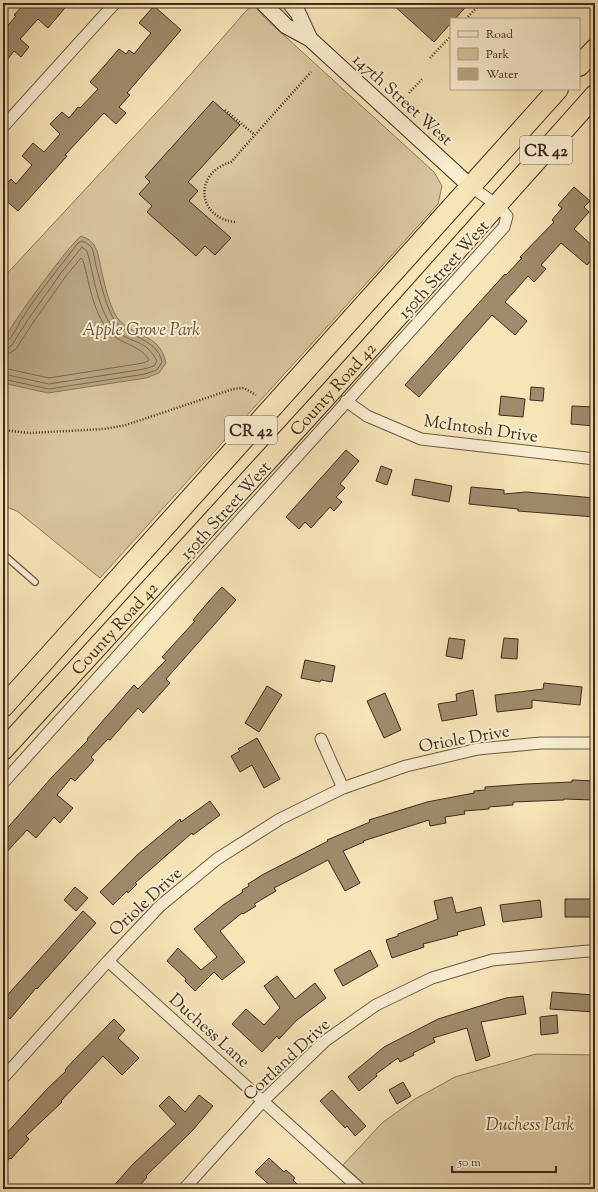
<svg xmlns="http://www.w3.org/2000/svg" width="598" height="1192" font-family="'Sorts Mill Goudy',serif">
<style>
.green{fill:#d8c59d;stroke:#8c785c}
.water{fill:#b8a682;stroke:#887558}
.lines{fill:none;stroke-linecap:round;stroke-linejoin:round}
.shore{stroke:#7c684e;stroke-width:1}
.building{fill:#9f8c6c;stroke:#3f2b1a}
.lane-casing{stroke:#6d5a42;stroke-width:8}
.street-casing{stroke:#6d5a42;stroke-width:13}
.secondary-casing{stroke:#3f2b1a;stroke-width:17}
.highway-casing{stroke:#3f2b1a;stroke-width:22}
.path{stroke:#3f2b1a;stroke-width:2.5;stroke-dasharray:1 2;stroke-linecap:butt}
.lane{stroke:#faeed1;stroke-width:5.5}
.street{stroke:#faeed1;stroke-width:11}
.secondary{stroke:#faeed1;stroke-width:15}
.highway{stroke:#f7e5b8;stroke-width:20}
.labels{text-anchor:middle;stroke-width:4;stroke-linejoin:round;paint-order:stroke}
.shield{fill:#faeed1;stroke:#776651;stroke-width:1}
.shield-label{font-size:16px;font-weight:bold;fill:#3f2b1a}
.street-label{font-size:17px;fill:#3f2b1a;stroke:#faeed1}
.park-label{font-size:17px;font-style:italic;fill:#5e4a34;stroke:#faeed1}
</style>
<rect width="100%" height="100%" fill="#f7e5b8"/>
<filter id="stains"><feTurbulence type="fractalNoise" baseFrequency=".005" numOctaves="4"/><feColorMatrix values="0 0 0 0 .2 0 0 0 0 .09 0 0 0 0 .02 0 0 0 .5 -.17"/></filter>
<radialGradient id="worn" r=".72"><stop offset=".6" stop-color="#630" stop-opacity="0"/><stop offset="1" stop-color="#630" stop-opacity=".3"/></radialGradient>
<path class="green" d="M253,3L265,18L434,172L442,186L438,204L100,578L17,511L3,506V278L168,100Z
M536,1054L595,1055V1189H370L343,1165L382,1123L415,1099L455,1077Z"/>
<path class="water" d="M81,236C86,238 93,241 95,247C98,251 99,259 100,264C104,281 107,298 115,314C127,337 160,331 166,363L159,373L146,378L48,393L3,383C3,371 1,353 3,343C5,331 70,244 81,236Z"/>
<g class="lines">
<path class="shore" d="M3,343C11,342 17,327 21,320C38,293 59,268 78,243L82,241C85,242 90,245 92,248C94,253 95,261 96,266C101,283 104,300 112,316C122,338 157,336 162,362L157,370L145,374L49,389L3,379
M3,348H8L12,345L27,321L61,273L82,247L87,251C94,275 98,316 118,332C134,344 146,340 157,361L154,366L144,369L49,384L3,374
M3,354L10,353L16,349L32,324L66,276L81,258L83,260C90,285 93,317 114,336C125,345 141,346 149,360L148,361L143,363L49,378L3,368"/>
</g>
<path class="building" d="M25,3H69L48,28L38,19L20,39L29,47L21,57L14,51L3,65V31L16,16L14,15Z
M391,3H469L455,19H451V23L434,42Z
M154,6L181,30L127,93L130,95L119,107L126,113L116,124L104,113L65,155L67,156L18,211L3,198V178L8,182L11,179L16,184L32,165L22,156L33,143L44,152L60,134L50,124L62,112L69,118L78,107L80,108L98,89L90,82L119,49L126,54L129,50L134,54L151,33L139,23Z
M213,101L240,125L188,182L198,191L189,201L231,238L215,255L205,246L196,256L147,212L152,206L139,194L150,182L145,177Z
M574,187L590,201L584,207L589,212L574,229L595,248V256L587,265L561,243L541,265L546,269L534,282L528,276L505,302L527,321L515,335L492,315L419,397L405,385L505,274L506,275L522,258L520,257L554,222L552,220L562,208L558,205Z
M531,387L544,388L543,401L530,400Z
M501,396L525,399L523,417L499,415Z
M572,406L595,407V426L571,424Z
M346,450L359,461L340,484L345,488L336,497L342,502L334,511L330,507L311,528L305,522L299,529L286,517Z
M381,466L392,470L387,485L376,481Z
M415,479L452,486L449,502L412,495Z
M471,487L504,490V494L526,492L595,498V517L518,511V509L469,504Z
M222,587L236,600L166,679L170,683L143,713L138,708L110,740L108,739L91,757L94,760L75,781L71,778L57,795L73,808L60,823L54,817L36,838L27,830L3,856V833L52,777L88,740L87,739L134,685L138,689L166,660L162,657L195,621L193,620L209,601Z
M449,638L465,640L462,659L446,656Z
M504,638L518,639L517,659L501,658Z
M305,660L335,666L332,682L321,680L320,682L301,678Z
M544,683L582,687L580,705L532,700V708L497,712L495,695L543,689Z
M267,686L282,695L259,732L245,723Z
M473,690L477,715L442,721L438,704L457,701L456,694Z
M385,693L401,730L384,738L367,701Z
M257,738L280,779L264,788L252,765L240,772L231,756L240,751L238,749Z
M572,780L595,781V800L564,799V800L513,802V805L489,807V809L464,811L465,814L445,817L446,823L430,826L429,820L363,841L364,842L343,851L360,883L345,891L328,860L274,888L276,891L254,904L256,906L243,914L242,913L220,931L245,962L222,980L214,972L195,991L185,981L186,979L167,961L178,948L201,970L217,957L194,929L223,905L243,892L242,890L249,886L248,884L262,875L328,841L327,840L370,822L369,820L427,802L474,793V791L485,790V787L526,784L572,782Z
M210,801L220,815L193,835L192,833L135,883L137,884L128,893L127,891L113,905L100,892L137,855L180,819L181,822Z
M75,887L88,898L76,911L64,900Z
M452,897L456,913L481,907L485,925L457,932L458,935L423,944L424,947L392,958L386,940L398,936V934L438,919L434,901Z
M565,899H595V917H565Z
M540,900L542,917L503,922L500,905Z
M83,911L96,923L37,989L36,988L10,1019L3,1013V1000Z
M370,950L378,966L343,986L334,970Z
M277,976L295,999L315,983L326,998L297,1020L279,1039L277,1036L262,1052L232,1024L246,1009L264,1025L280,1008L264,986Z
M552,992L595,995V1012L550,1009Z
M523,996L526,1014L481,1022L490,1056L476,1061L467,1028L433,1038L435,1042L413,1053L414,1055L400,1062L398,1058L376,1074L377,1076L359,1091L348,1077L384,1047L438,1019L506,998Z
M557,1015L558,1033L541,1035L540,1017Z
M114,1019L125,1030L118,1038L139,1058L122,1075L103,1056L61,1101L62,1102L26,1136L29,1139L11,1159L10,1158L3,1166V1137L48,1088L66,1071L65,1070L72,1062Z
M403,1082L411,1096L397,1104L389,1090Z
M332,1090L366,1126L355,1136L347,1126L345,1128L320,1101Z
M199,1095L213,1106L193,1130L146,1176L147,1177L137,1189H111L133,1164L176,1124L159,1106L169,1096L185,1112Z
M269,1158L284,1172L286,1170L295,1178L293,1180L302,1189H274L255,1172Z"/>
<g class="lines">
<defs>
<path id="lane" d="M3,554L35,582"/>
<path id="street" d="M3,127L115,3
M346,401L367,416L421,439L595,459
M321,739L343,788
M3,783L504,227L507,216L497,205L470,186
M108,961L360,1189
M3,1078L108,961L160,906L217,859L280,819L343,788L406,766L478,749L541,743H595
M184,1189L263,1101L325,1041L376,1005L432,978L492,960L588,951L595,952"/>
<path id="secondary" d="M263,3L286,26L310,39L470,186
M290,3L298,13L310,39"/>
<g id="highway">
<path d="M579,66L595,49"/>
<path d="M3,707L558,89"/>
<path id="s1" d="M3,750L332,390L595,95"/>
</g>
</defs>
<use href="#lane" class="lane-casing"/>
<use href="#street" class="street-casing"/>
<use href="#secondary" class="secondary-casing"/>
<use href="#highway" class="highway-casing"/>
<path class="path" d="M466,19L481,3
M430,58L451,36
M409,93L423,78
M225,110L255,135
M235,222C197,218 193,173 231,162L311,72
M3,430L29,433L104,429L126,425L233,389L244,388L256,395"/>
<use href="#lane" class="lane"/>
<use href="#street" class="street"/>
<use href="#secondary" class="secondary"/>
<use href="#highway" class="highway"/>
</g>
<g class="labels">
<g class="shield">
<rect x="520" y="136" width="52" height="28" rx="3"/>
<rect x="225" y="416" width="52" height="28" rx="3"/>
</g>
<g class="shield-label">
<text x="546" y="156">CR 42</text>
<text x="251" y="436">CR 42</text>
</g>
<g class="street-label">
<text transform="translate(403 99) rotate(42)" y="6">147th Street West</text>
<text transform="translate(443 269) rotate(-48)" y="6">150th Street West</text>
<text dy="6" stroke="none"><textPath href="#s1" startOffset="489">County Road 42</textPath></text>
<text transform="translate(481 428) rotate(8)" y="6">McIntosh Drive</text>
<text transform="translate(225 510) rotate(-48)" y="6">150th Street West</text>
<text dy="6" stroke="none"><textPath href="#s1" startOffset="165">County Road 42</textPath></text>
<text transform="translate(464 738) rotate(-10)" y="6">Oriole Drive</text>
<text transform="translate(145 901) rotate(-43)" y="6">Oriole Drive</text>
<text transform="translate(210 1030) rotate(42)" y="6">Duchess Lane</text>
<text transform="translate(286 1059) rotate(-43)" y="6">Cortland Drive</text>
</g>
<g class="park-label">
<text x="141" y="335">Apple Grove Park</text>
<text x="530" y="1130">Duchess Park</text>
</g>
</g>
<rect width="598" height="1192" fill="none" stroke="#f7e5b8" stroke-width="16"/>
<rect x="4" y="4" width="590" height="1184" fill="none" stroke="#3f2b1a" stroke-width="2"/>
<rect x="8" y="8" width="582" height="1176" fill="none" stroke="#3f2b1a"/>
<rect x="450" y="18" width="130" height="72" fill="#faeed1" stroke="#afa088"/>
<rect x="458" y="31" width="20" height="6" fill="#faeed1" stroke="#afa088"/>
<text x="486" y="38" font-size="12" fill="#3f2b1a">Road</text>
<rect x="458" y="48" width="20" height="12" fill="#d8c59d" stroke="#afa088"/>
<text x="486" y="58" font-size="12" fill="#3f2b1a">Park</text>
<rect x="458" y="68" width="20" height="12" fill="#b8a682" stroke="#afa088"/>
<text x="486" y="78" font-size="12" fill="#3f2b1a">Water</text>
<path d="M452 1166v6h104v-6" fill="none" stroke="#3f2b1a" stroke-width="2"/>
<text x="458" y="1166" font-size="12" fill="#3f2b1a" stroke="#faeed1" stroke-width="3" paint-order="stroke">50 m</text>
<rect width="100%" height="100%" filter="url(#stains)"/>
<rect width="100%" height="100%" fill="url(#worn)"/>
</svg>
